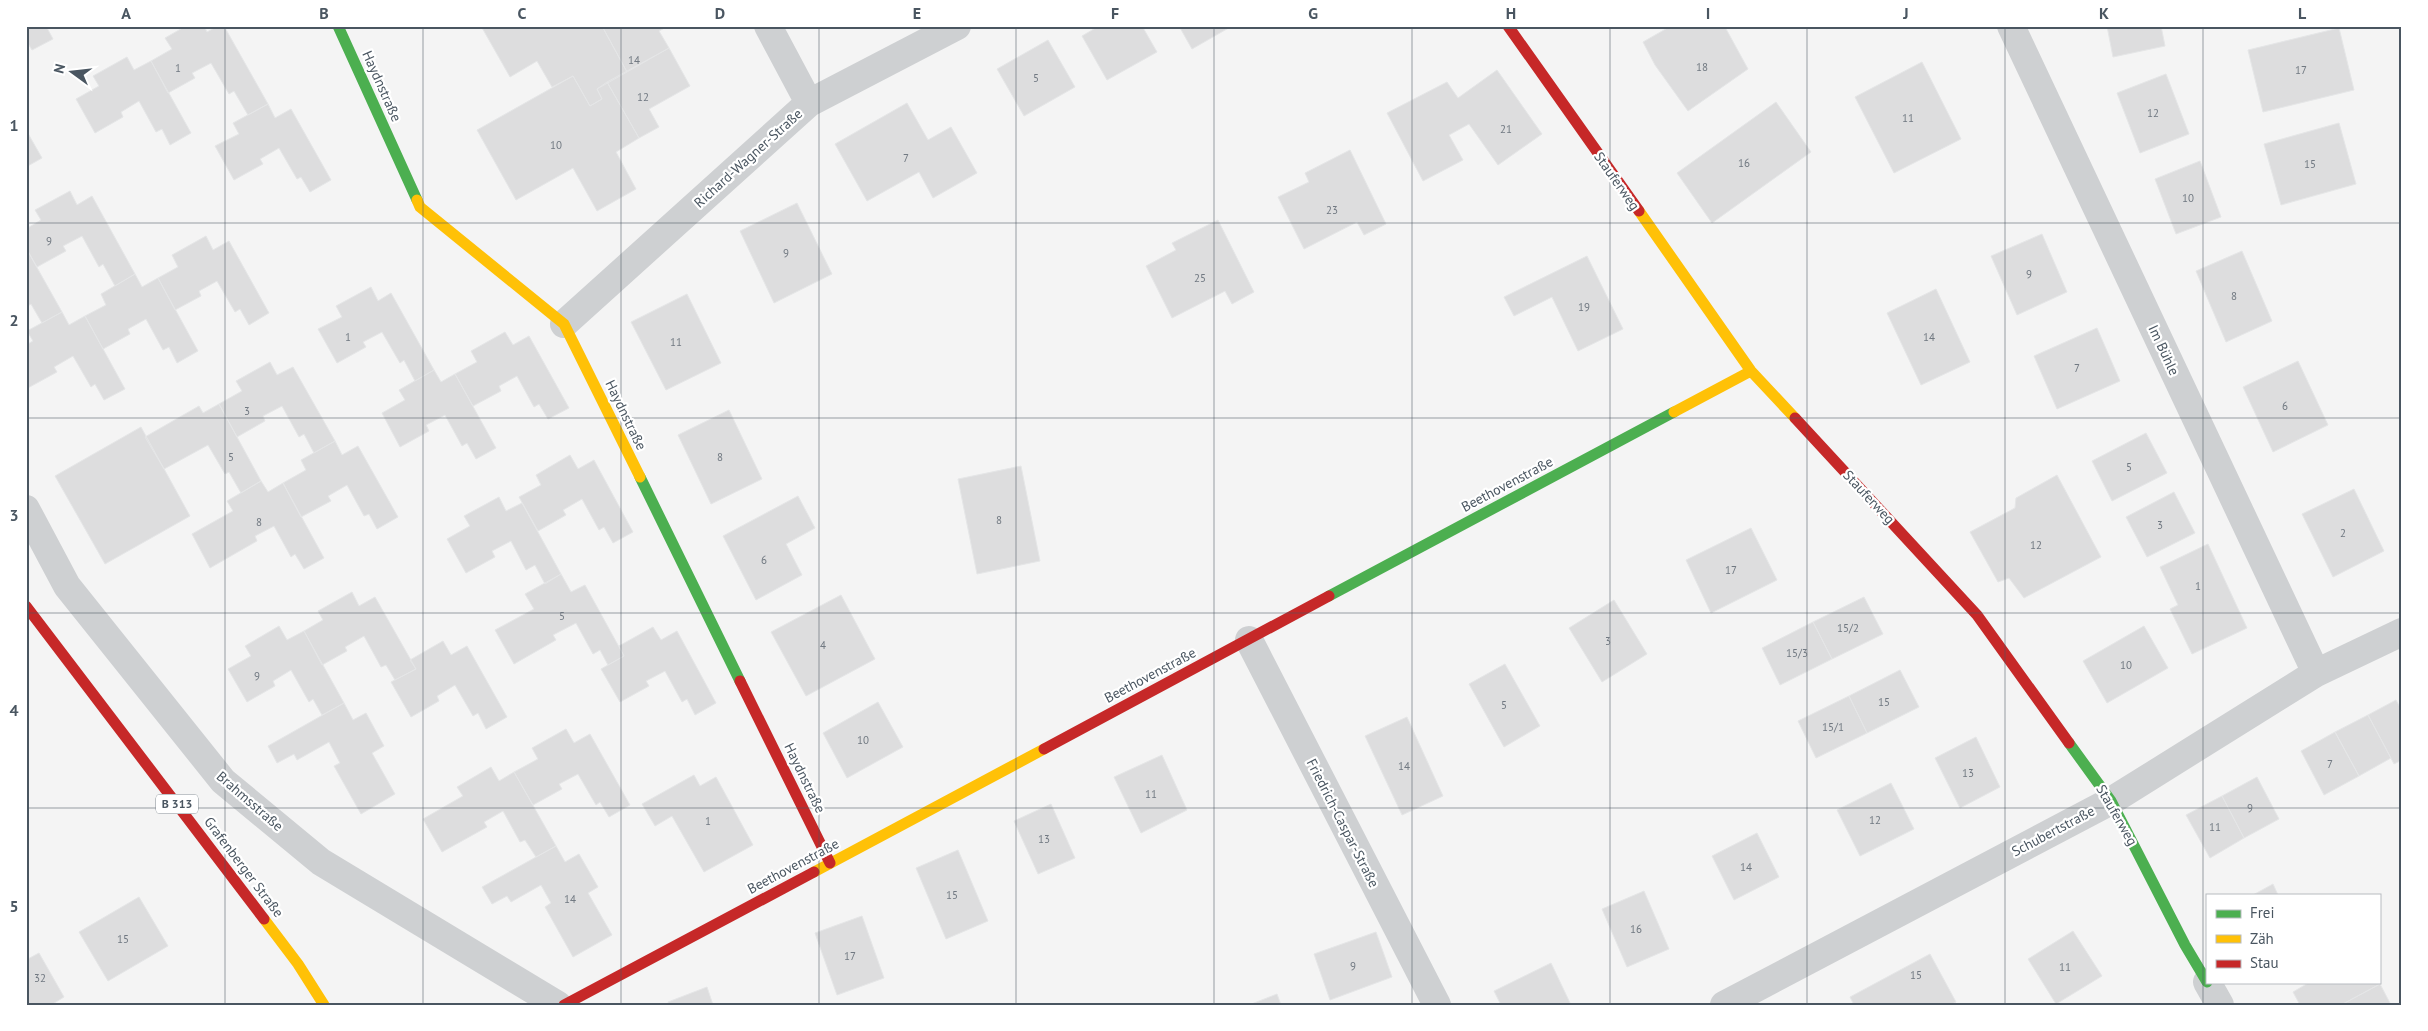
<svg xmlns="http://www.w3.org/2000/svg" width="2428" height="1031" font-family="'PT Sans',sans-serif">
<style>
.building{fill:#ddddde;stroke:#e5e6e7}
.lines{fill:none;stroke-linecap:round;stroke-linejoin:round}
.street{stroke:#ced0d2;stroke-width:28}
.fast{stroke:#4caf50;stroke-width:11}
.slow{stroke:#ffc107;stroke-width:11}
.jam{stroke:#c62828;stroke-width:11}
.grid{fill:none;stroke:#4a5661;stroke-width:1;stroke-opacity:0.55}
.labels{text-anchor:middle;stroke-width:4.5;stroke-linejoin:round;paint-order:stroke}
.number-label{font-size:11px;fill:#707881}
.shield{fill:#fff;stroke:#808990;stroke-width:1}
.shield-label{font-size:12px;font-weight:bold;fill:#4a5661}
.street-label{font-size:14px;fill:#4a5661;stroke:#fff}
.neatline{fill:none;stroke:#4a5661;stroke-width:2}
.grid-label{font-size:16px;text-anchor:middle;font-weight:bold;fill:#4a5661}
</style>
<rect width="100%" height="100%" fill="#f4f4f4"/>
<path class="building" d="M26,26H46L53,39L32,50L26,40Z
M186,26H204L207,32L218,26H224L268,104L248,115L234,91L229,94L211,63L192,73L195,78L168,93L151,61L172,49L165,38Z
M481,26H602L627,72L597,89L602,99L590,106L573,76L552,87L537,61L510,77Z
M602,26H668L659,31L669,48L627,72Z
M1099,26H1142L1157,52L1107,80L1082,36Z
M1179,26H1232L1192,49Z
M1671,26H1727L1725,27L1748,69L1688,111L1655,65L1643,42Z
M2107,26H2161L2165,46L2113,57Z
M2339,28L2354,90L2263,112L2248,50Z
M1048,40L1075,87L1024,116L997,69Z
M669,48L690,86L649,109L659,127L639,138L607,82Z
M127,57L134,70L151,61L191,133L170,145L162,129L156,132L139,101L121,112L123,117L95,133L76,99L99,86L93,76Z
M1922,62L1961,139L1894,173L1855,97Z
M1497,70L1542,134L1498,165L1469,124L1449,135L1463,160L1423,181L1387,113L1447,82L1458,98Z
M2166,74L2189,134L2140,153L2117,93Z
M573,76L590,106L602,99L597,89L607,82L639,138L616,152L636,189L597,211L573,168L516,200L477,130Z
M1776,102L1811,152L1712,223L1677,173Z
M907,103L928,140L951,127L977,173L933,198L919,172L867,201L835,144Z
M268,104L275,118L291,109L331,180L310,192L301,177L297,179L279,148L260,159L263,164L234,180L215,146L239,134L233,123Z
M2339,123L2356,184L2281,205L2264,144Z
M26,130L42,158L26,167Z
M1350,150L1386,224L1364,235L1357,222L1304,249L1278,197L1309,182L1305,173Z
M2200,161L2221,217L2176,234L2155,179Z
M70,191L77,205L92,196L135,274L115,286L103,264L99,267L82,236L63,246L66,251L37,267L26,248V229L41,220L35,210Z
M797,203L832,274L774,303L740,231Z
M1218,220L1254,292L1232,304L1225,291L1172,318L1146,266L1176,250L1172,243Z
M2042,234L2067,292L2017,315L1991,256Z
M206,236L213,250L229,241L269,313L249,325L240,309L235,312L217,281L199,291L201,296L175,310L158,278L178,267L172,255Z
M26,248L62,312L42,323L31,304L26,307Z
M2242,251L2272,321L2226,342L2196,271Z
M1587,256L1623,329L1578,351L1552,297L1514,316L1504,297Z
M135,274L142,287L158,278L198,351L177,363L169,347L163,350L146,319L128,329L130,334L103,349L85,316L106,305L101,294Z
M371,287L378,301L391,293L434,370L415,381L404,360L400,363L382,332L363,342L366,347L337,363L318,329L342,317L336,306Z
M1936,289L1970,362L1921,385L1887,313Z
M687,294L721,363L666,390L631,322Z
M62,312L69,325L85,316L125,389L104,400L95,384L91,387L73,356L54,367L57,372L26,389V345L33,341L27,331Z
M2097,328L2120,381L2057,409L2034,356Z
M505,332L513,345L529,336L569,408L548,419L539,404L534,407L517,376L499,386L501,391L473,406L455,374L477,362L471,351Z
M2298,361L2328,425L2273,452L2243,387Z
M270,362L277,375L293,367L335,441L314,453L304,434L299,437L282,406L263,416L265,421L237,437L219,404L242,391L236,381Z
M434,370L441,382L455,374L496,448L476,459L467,443L462,446L445,415L426,425L429,431L400,447L382,413L405,400L399,390Z
M219,404L261,481L241,493L229,472L225,474L208,445L164,469L145,437L199,406L203,413Z
M729,410L762,479L711,504L678,435Z
M141,427L190,516L105,564L55,476Z
M2146,433L2167,473L2112,501L2092,461Z
M335,441L342,455L358,446L398,517L377,529L369,514L364,516L347,485L328,496L331,501L301,517L283,483L306,470L301,460Z
M570,455L578,469L594,460L633,532L613,543L604,527L599,530L582,499L563,510L566,515L538,531L519,497L541,485L536,475Z
M1021,466L1040,561L977,574L958,479Z
M2057,475L2101,557L2024,598L2009,578L1998,582L1970,532L2015,508L2016,498Z
M261,481L268,492L283,483L324,558L304,569L295,554L291,557L274,526L255,536L257,541L210,568L192,534L233,511L227,501Z
M2354,489L2384,551L2333,577L2302,514Z
M2174,492L2195,533L2147,557L2126,517Z
M798,496L815,528L786,544L802,575L756,600L723,536Z
M499,497L506,511L522,503L561,574L545,584L535,565L526,570L511,541L492,551L495,557L466,573L447,539L470,526L464,516Z
M1751,528L1777,580L1711,613L1686,560Z
M2208,544L2247,628L2192,654L2170,609L2178,605L2160,567Z
M561,574L571,592L585,585L624,656L608,665L600,650L593,654L576,623L553,635L556,640L514,664L495,630L534,609L525,594Z
M352,592L359,606L375,597L416,669L395,680L386,665L381,667L364,636L345,647L347,651L322,665L304,631L323,620L318,611Z
M841,595L875,659L806,696L771,632Z
M1864,597L1883,634L1832,659L1813,622Z
M1614,600L1647,654L1602,682L1569,628Z
M1813,622L1832,659L1780,685L1762,648Z
M279,626L287,640L304,631L344,703L322,715L313,699L309,702L291,670L273,681L275,686L247,702L228,669L251,656L245,646Z
M2144,626L2168,668L2107,703L2083,661Z
M653,627L661,640L677,631L716,703L695,715L687,699L682,702L665,671L646,681L649,686L620,702L601,669L624,656L619,646Z
M443,641L451,655L467,646L507,717L486,729L478,713L473,716L455,685L437,696L439,701L411,717L391,682L416,669L410,660Z
M1505,664L1540,726L1504,747L1469,684Z
M1900,670L1919,707L1867,733L1849,696Z
M1849,696L1867,733L1816,758L1798,721Z
M2396,700L2402,711V760L2394,764L2368,715Z
M878,702L903,747L847,778L823,733Z
M344,703L353,720L366,713L384,746L372,753L395,794L361,814L334,766L340,763L329,742L297,760L294,754L277,763L268,746Z
M2368,715L2391,758L2359,776L2335,732Z
M1407,717L1443,796L1402,815L1365,736Z
M566,729L574,743L590,734L630,805L609,817L600,802L596,805L578,774L559,784L562,789L533,805L514,772L538,759L532,748Z
M2335,732L2359,776L2324,795L2301,751Z
M1976,737L2000,787L1960,808L1935,758Z
M1162,755L1187,810L1141,833L1114,777Z
M491,767L499,781L514,772L556,846L536,857L525,840L520,842L503,811L484,822L487,827L442,852L423,819L463,796L457,787Z
M694,775L700,786L716,777L753,845L704,872L672,816L655,826L642,804Z
M2257,777L2279,819L2244,838L2222,796Z
M1891,783L1914,829L1860,856L1837,810Z
M2222,796L2244,838L2210,858L2186,815Z
M1051,804L1075,858L1038,874L1014,821Z
M1757,833L1779,877L1734,900L1712,856Z
M556,846L565,862L579,854L598,887L588,893L612,935L573,957L545,907L551,903L541,885L511,902L507,896L492,904L482,887Z
M958,850L988,921L946,939L916,868Z
M2273,884L2278,895H2253Z
M1644,891L1669,949L1627,967L1602,909Z
M139,897L168,946L108,981L79,932Z
M862,916L884,978L837,995L815,933Z
M2073,931L2102,976L2056,1004L2028,959Z
M1376,932L1392,977L1330,1000L1314,954Z
M39,953L64,997L51,1005H26V960Z
M1930,954L1956,1002L1950,1005H1854L1850,997Z
M1551,963L1571,1005H1501L1494,991Z
M2310,982H2379L2380,984L2341,1005H2300L2293,992Z
M2380,984L2391,1005H2341Z
M707,987L713,1005H669L668,1002Z
M1277,994L1281,1005H1249Z"/>
<g class="lines">
<path class="street" d="M768,26L809,103
M2011,26L2316,673
M564,324L809,103L957,26
M26,509L67,586L223,781L321,862L558,1005
M1249,640L1437,1005
M2207,982L2220,1005
M1724,1005L2111,801L2316,673L2402,632"/>
<path class="fast" d="M338,26L417,200
M640,477L740,681
M1329,596L1674,412
M2069,743L2111,801L2185,945L2207,982"/>
<path class="slow" d="M417,200L420,207L564,324L640,477
M1639,211L1751,371L1795,418
M1674,412L1751,371
M814,872L1044,749
M264,919L298,964L324,1005"/>
<path class="jam" d="M1508,26L1639,211
M1795,418L1977,615L2069,743
M26,606L264,919
M740,681L830,863
M1044,749L1329,596
M564,1005L814,872"/>
</g>
<path class="grid" d="M225,26V1005M423,26V1005M621,26V1005M819,26V1005M1016,26V1005M1214,26V1005M1412,26V1005M1610,26V1005M1807,26V1005M2005,26V1005M2203,26V1005M26,223H2402M26,418H2402M26,613H2402M26,808H2402"/>
<g class="labels">
<g class="number-label">
<text x="634" y="64">14</text>
<text x="1702" y="71">18</text>
<text x="178" y="72">1</text>
<text x="2301" y="74">17</text>
<text x="1036" y="82">5</text>
<text x="643" y="101">12</text>
<text x="2153" y="117">12</text>
<text x="1908" y="122">11</text>
<text x="1506" y="133">21</text>
<text x="556" y="149">10</text>
<text x="906" y="162">7</text>
<text x="1744" y="167">16</text>
<text x="2310" y="168">15</text>
<text x="2188" y="202">10</text>
<text x="1332" y="214">23</text>
<text x="49" y="245">9</text>
<text x="786" y="257">9</text>
<text x="2029" y="278">9</text>
<text x="1200" y="282">25</text>
<text x="2234" y="300">8</text>
<text x="1584" y="311">19</text>
<text x="348" y="341">1</text>
<text x="1929" y="341">14</text>
<text x="676" y="346">11</text>
<text x="2077" y="372">7</text>
<text x="2285" y="410">6</text>
<text x="247" y="415">3</text>
<text x="231" y="461">5</text>
<text x="720" y="461">8</text>
<text x="2129" y="471">5</text>
<text x="999" y="524">8</text>
<text x="259" y="526">8</text>
<text x="2160" y="529">3</text>
<text x="2343" y="537">2</text>
<text x="2036" y="549">12</text>
<text x="764" y="564">6</text>
<text x="1731" y="574">17</text>
<text x="2198" y="590">1</text>
<text x="562" y="620">5</text>
<text x="1848" y="632">15/2</text>
<text x="1608" y="645">3</text>
<text x="823" y="649">4</text>
<text x="1797" y="657">15/3</text>
<text x="2126" y="669">10</text>
<text x="257" y="680">9</text>
<text x="1884" y="706">15</text>
<text x="1504" y="709">5</text>
<text x="1833" y="731">15/1</text>
<text x="863" y="744">10</text>
<text x="2330" y="768">7</text>
<text x="1404" y="770">14</text>
<text x="1968" y="777">13</text>
<text x="1151" y="798">11</text>
<text x="2250" y="812">9</text>
<text x="1875" y="824">12</text>
<text x="708" y="825">1</text>
<text x="2215" y="831">11</text>
<text x="1044" y="843">13</text>
<text x="1746" y="871">14</text>
<text x="952" y="899">15</text>
<text x="570" y="903">14</text>
<text x="1636" y="933">16</text>
<text x="123" y="943">15</text>
<text x="850" y="960">17</text>
<text x="1353" y="970">9</text>
<text x="2065" y="971">11</text>
<text x="1916" y="979">15</text>
<text x="40" y="982">32</text>
</g>
<rect class="shield" x="156" y="794.5" width="42" height="19" rx="4"/>
<g class="shield-label">
<text x="177" y="808">B 313</text>
</g>
<g class="street-label">
<text transform="translate(382 86) rotate(66)" y="5">Haydnstraße</text>
<text transform="translate(748 158) rotate(-42)" y="5">Richard-Wagner-Straße</text>
<text transform="translate(1617 181) rotate(55)" y="5">Stauferweg</text>
<text transform="translate(2164 350) rotate(65)" y="5">Im Bühle</text>
<text transform="translate(626 415) rotate(64)" y="5">Haydnstraße</text>
<text transform="translate(1507 484) rotate(-28)" y="5">Beethovenstraße</text>
<text transform="translate(1869 497) rotate(47)" y="5">Stauferweg</text>
<text transform="translate(1150 675) rotate(-28)" y="5">Beethovenstraße</text>
<text transform="translate(805 778) rotate(64)" y="5">Haydnstraße</text>
<text transform="translate(250 801) rotate(41)" y="5">Brahmsstraße</text>
<text transform="translate(2117 815) rotate(60)" y="5">Stauferweg</text>
<text transform="translate(1343 823) rotate(63)" y="5">Friedrich-Caspar-Straße</text>
<text transform="translate(2053 831) rotate(-28)" y="5">Schubertstraße</text>
<text transform="translate(793 866) rotate(-28)" y="5">Beethovenstraße</text>
<text transform="translate(244 867) rotate(53)" y="5">Grafenberger Straße</text>
</g>
</g>
<rect width="2428" height="1031" fill="none" stroke="#ffffff" stroke-width="55"/>
<rect x="2206" y="894" width="175" height="90" fill="#ffffff" stroke="#b7bbc0"/>
<rect x="2216" y="910" width="25" height="8" fill="#4caf50" stroke="#b7bbc0"/>
<text x="2250" y="918" font-size="15" fill="#4a5661">Frei</text>
<rect x="2216" y="935" width="25" height="8" fill="#ffc107" stroke="#b7bbc0"/>
<text x="2250" y="944" font-size="15" fill="#4a5661">Zäh</text>
<rect x="2216" y="960" width="25" height="8" fill="#c62828" stroke="#b7bbc0"/>
<text x="2250" y="968" font-size="15" fill="#4a5661">Stau</text>
<g transform="translate(72 72) rotate(285)" stroke="#ffffff" stroke-width="4" paint-order="stroke">
<path d="M0-4L9 19L0 12L-9 19Z" fill="#4a5661"/>
<text y="-8" font-size="14" font-weight="bold" text-anchor="middle" fill="#4a5661">N</text>
</g>
<rect x="28" y="28" width="2372" height="976" class="neatline"/>
<g class="grid-label">
<text x="126" y="19">A</text>
<text x="324" y="19">B</text>
<text x="522" y="19">C</text>
<text x="720" y="19">D</text>
<text x="917" y="19">E</text>
<text x="1115" y="19">F</text>
<text x="1313" y="19">G</text>
<text x="1511" y="19">H</text>
<text x="1708" y="19">I</text>
<text x="1906" y="19">J</text>
<text x="2104" y="19">K</text>
<text x="2302" y="19">L</text>
<text x="14" y="131">1</text>
<text x="14" y="326">2</text>
<text x="14" y="521">3</text>
<text x="14" y="716">4</text>
<text x="14" y="912">5</text>
</g>
</svg>
